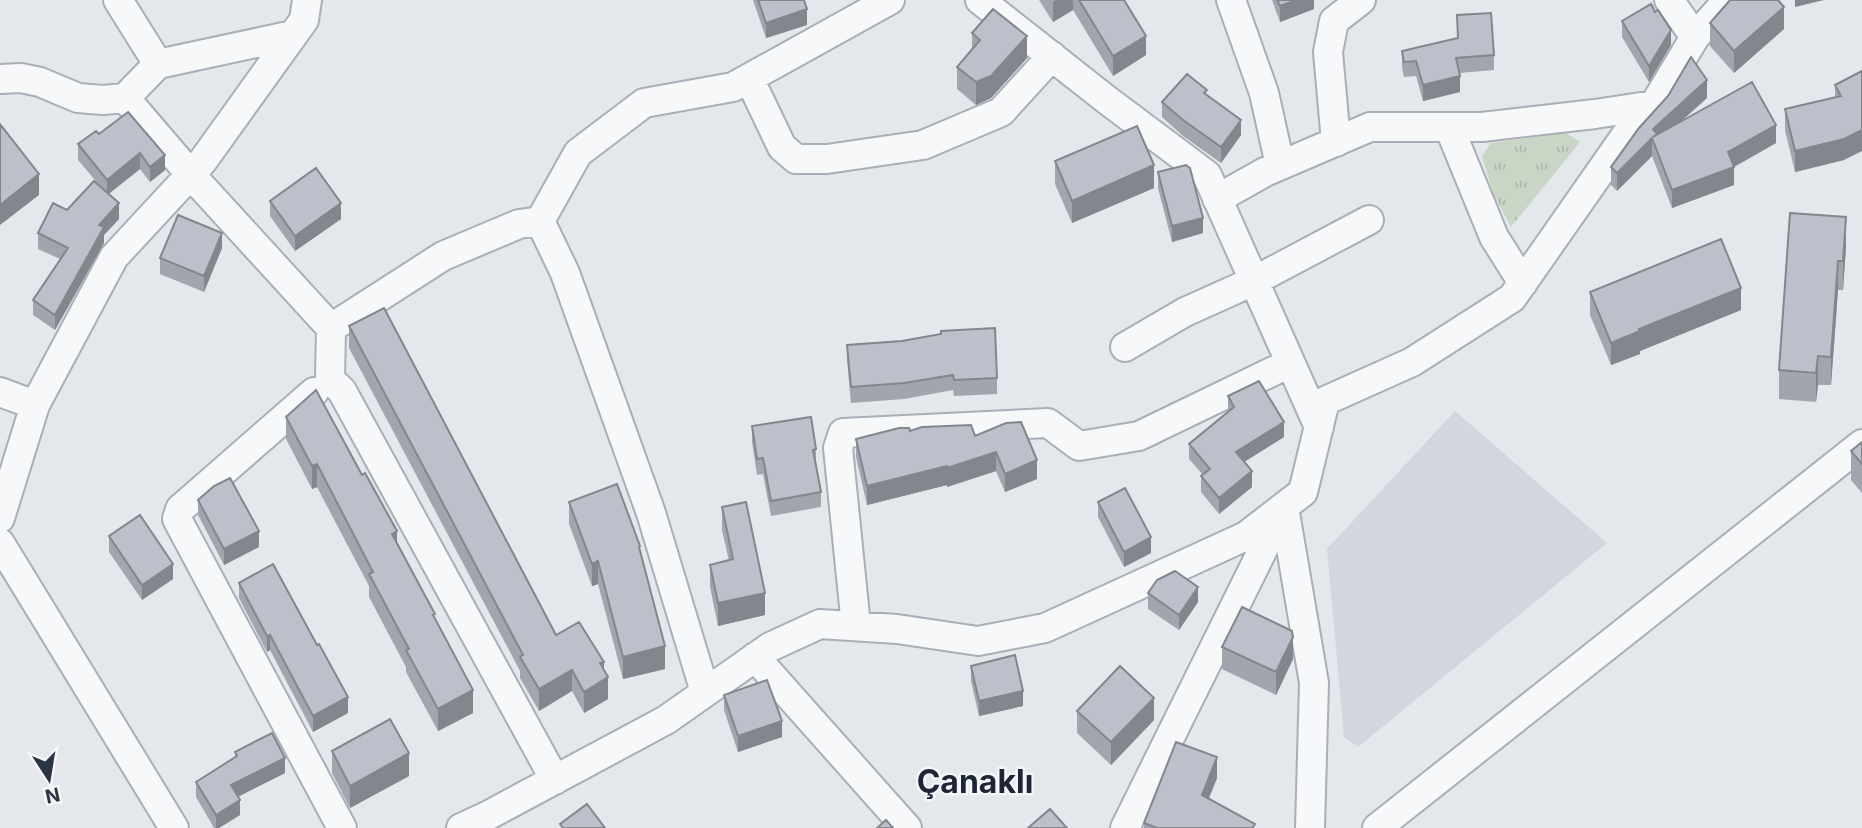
<svg xmlns="http://www.w3.org/2000/svg" width="1862" height="828" font-family="Inter,sans-serif">
<style>
.built{fill:#d2d6de}
.park{fill:url(#park-tufts)}
.lines{fill:none;stroke-linecap:round;stroke-linejoin:round}
.minor-casing{stroke:#a9aeb7;stroke-width:32}
.minor{stroke:#f7f8fa;stroke-width:28}
.wall{fill:#a1a5ae}
.shaded-wall{fill:#83868d}
.building{fill:#bbc0ca;stroke:#83868d;stroke-width:2}
.labels{text-anchor:middle;stroke-width:5;stroke-linejoin:round;paint-order:stroke}
.district-label{font-size:32px;font-weight:bold;fill:#1d2536;stroke:#f4f6f9}
</style>
<defs>
<pattern id="park-tufts" width="24" height="20" patternUnits="userSpaceOnUse" patternTransform="scale(1.75)"><rect width="24" height="20" fill="#c9d6c5"/><path d="M3 7l-1-3M5 7V3M7 7l1-3M15 17l-1-3M17 17v-4M19 17l1-3" fill="none" stroke="#adb8ab"/></pattern>
</defs>
<rect width="100%" height="100%" fill="#e4e7ec"/>
<path class="built" d="M1455,411L1607,543L1358,747L1344,737L1327,549Z"/>
<path class="park" d="M1566,133L1580,142L1511,227L1493,193L1482,156L1491,143Z"/>
<g class="lines">
<defs>
<path id="minor" d="M118,0L158,64
M980,0L1107,100L1207,175L1319,427
M1231,0L1264,93L1280,165
M1669,0L1695,37
M749,78L782,147L796,159H827L923,145L1001,112L1052,56
M0,79L21,78L40,82L78,98L103,100L125,98L158,64L293,35
M125,98L191,175L331,328L330,379L342,391L555,780
M1449,127L1494,237L1523,283
M1336,142L1328,52L1334,21L1361,0
M1217,199L1265,172L1370,127H1482L1595,114L1654,105
M540,221L565,273L651,513L705,692
M540,221L578,153L644,103L733,87L890,0
M331,328L443,256L519,224L540,221
M1125,347L1185,312L1254,281L1369,220
M0,392L35,405
M314,392L180,509L177,519L342,828
M1284,507L1314,683L1310,828
M0,518L35,405L114,257L202,162L304,20L307,0
M0,543L174,828
M856,626L838,448L843,433L1048,423L1079,446L1139,436L1290,363
M755,657L907,828
M461,828L487,816L666,720L770,647L820,624L897,629L978,641L1045,628L1246,536L1303,492L1325,401L1412,362L1512,298L1626,135L1654,105L1695,37L1728,0
M1125,828L1281,513
M1377,828L1862,444"/>
</defs>
<use href="#minor" class="minor-casing"/>
<use href="#minor" class="minor"/>
</g>
<path class="wall" d="M753,0H804L807,25L766,38Z
M1039,0H1124L1146,55L1113,76L1073,10L1053,22Z
M1272,0H1314V9L1280,22Z
M1457,15L1494,55V70L1459,73L1460,92L1423,101L1416,76L1404,77L1402,67V51L1457,38Z
M1622,21L1671,45L1649,82L1622,37Z
M1710,23L1784,29L1734,73L1710,46Z
M972,33L1027,58L991,98L976,105L957,89V67L972,50Z
M1862,71L1844,160L1795,172L1785,130V109L1835,97V85Z
M1207,95L1241,135L1221,163L1183,136L1162,117V102Z
M1707,98L1679,123L1776,143L1734,167V185L1672,208L1652,156L1617,191L1611,185V167Z
M99,134L165,155V170L150,182L140,169L109,194L119,219L104,235V243L55,330L33,315V300L60,259L38,249V233L67,210L100,186L78,160V144Z
M1055,161L1154,188L1072,223L1055,184Z
M1158,172L1203,233L1172,242L1158,188Z
M270,201L341,219L295,251L270,216Z
M1846,246L1843,290H1838L1831,385H1818L1816,402L1779,399V370Z
M222,248L204,292L160,274V258Z
M1590,292L1741,310L1640,351V354L1611,365L1590,315Z
M349,326L556,635L604,669L608,699L584,713L572,691L539,711L520,678V671L349,348Z
M847,345L997,378V394L954,396L953,390L904,399L851,403L847,360Z
M1228,396L1284,437L1244,462L1252,487L1219,514L1201,492V476L1203,475L1189,459V444L1228,412Z
M286,417L397,543L435,619L473,713L438,731L406,672V667L369,597V586L317,487L312,489L286,439Z
M752,426L816,449V465L821,492V507L771,516L763,474L757,475L752,442Z
M910,431L975,436L1037,479L1005,492L996,471L947,487V485L867,505L856,457V439Z
M1862,442V493L1851,480V451Z
M198,500L259,547L224,565L198,515Z
M569,502L640,553L665,669L623,679L598,584L592,586L569,524Z
M1098,502L1151,553L1124,567L1098,517Z
M722,507L765,615L718,626L710,587V565L729,561L722,530Z
M109,536L173,579L142,600L109,552Z
M239,583L348,713L313,732L270,650L267,652L239,598Z
M1148,593L1198,602L1179,630L1148,609Z
M1222,647L1293,659L1276,695L1222,669Z
M971,666L1023,706L979,716L971,681Z
M724,695L782,737L738,752L724,710Z
M1077,711L1154,720L1111,765L1077,733Z
M332,751L409,776L350,808L332,773Z
M235,752L285,773L238,797L240,815L219,828H214L196,797V782L235,758Z
M1217,778L1209,798L1255,828H1144V823Z"/>
<path class="shaded-wall" d="M1056,0H1073V10L1053,22V2Z
M1297,0H1314V9L1280,22V6Z
M1795,0H1824L1795,7Z
M1784,7V29L1734,73V51Z
M807,9V25L766,38V23Z
M1671,30V45L1649,82V66Z
M1027,36V58L991,98L976,105V82Z
M1146,36V55L1113,76V56Z
M1460,76V92L1423,101V85Z
M1707,80V98L1657,143L1653,129Z
M1241,120V135L1221,163V147Z
M1776,125V143L1732,168L1734,167V185L1672,208V190L1728,152Z
M1862,130V151L1844,160L1795,172V151Z
M1652,138V156L1617,191V173Z
M140,153V169L107,195V180Z
M165,155V170L150,182V167Z
M1154,165V188L1072,223V201Z
M39,174V195L0,225V205Z
M119,203V219L104,235V243L55,330V315L99,225Z
M341,203V219L295,251V236Z
M1846,217V246L1843,290V261Z
M1203,218V233L1172,242V226Z
M222,233V248L204,292V276Z
M1838,261V290L1831,385V357Z
M1741,288V310L1640,351V354L1611,365V343L1639,329Z
M1818,356V385L1816,402V373Z
M1284,422V437L1236,467V452Z
M996,452V471L947,487V468Z
M1037,460V479L1005,492V474Z
M317,464V487L312,489V466Z
M947,466V485L867,505V486Z
M1252,471V487L1219,514V498Z
M259,531V547L224,565V549Z
M397,531V554L392,534Z
M1151,537V553L1124,567V552Z
M598,561V584L592,586V564Z
M173,564V579L142,600V585Z
M1198,587V602L1179,630V615Z
M765,593V615L718,626V603Z
M270,635V650L267,652V636Z
M1293,637V659L1276,695V672Z
M665,646V669L623,679V657Z
M604,662V680L608,677V699L584,713V692L600,663Z
M572,670V691L539,711V689Z
M473,690V713L438,731V709Z
M1023,691V706L979,716V701Z
M348,697V713L313,732V716Z
M1154,698V720L1111,765V742Z
M782,721V737L738,752V736Z
M409,753V776L350,808V786Z
M1217,757V778L1202,815V795Z
M285,758V773L231,800V785Z
M240,800V815L219,828H216V815Z"/>
<path class="building" d="M758,0H804L807,9L766,23Z
M1079,0H1124L1146,36L1113,56Z
M1277,0H1297L1280,6Z
M1730,0H1778L1784,7L1734,51L1710,23Z
M1651,4L1655,12L1658,10L1671,30L1649,66L1622,21Z
M993,9L1027,36L991,76L976,82L957,67L980,40L972,33Z
M1491,13L1494,55L1456,58L1460,76L1423,85L1416,61L1404,62L1402,51L1458,38L1457,15Z
M1691,57L1707,80L1653,129L1657,134L1653,137L1752,82L1776,125L1728,152L1734,167L1672,190L1652,138L1617,173L1611,167L1639,128L1668,96Z
M1862,71V130L1844,139L1795,151L1785,109L1841,96L1835,85Z
M1187,74L1207,90L1204,93L1241,120L1221,147L1183,120L1162,102Z
M128,112L165,155L150,167L140,153L107,180L78,144L96,131L99,134Z
M0,124L39,174L0,205Z
M1137,126L1154,165L1072,201L1055,161Z
M1186,165L1190,168L1203,218L1172,226L1158,172Z
M316,168L341,203L295,236L270,201Z
M94,181L119,203L99,225L104,227L55,315L33,300L68,248L38,233L53,203L67,210Z
M1790,213L1846,217L1843,261H1838L1831,357L1818,356L1816,373L1779,370Z
M178,215L222,233L204,276L160,258Z
M1721,239L1741,288L1639,329L1640,331L1611,343L1590,292Z
M384,308L556,635L579,622L604,662L600,663L608,677L584,692L572,670L539,689L520,657L523,655L349,326Z
M995,328L997,378L954,380L953,375L904,383L851,387L847,345L902,341L941,334V331Z
M1259,381L1284,422L1236,452L1252,471L1219,498L1201,476L1210,469L1189,444L1234,407L1228,396Z
M316,390L362,475L365,473L397,531L392,534L435,614L433,615L473,690L438,709L406,650L409,649L369,574L373,572L317,464L312,466L286,417Z
M811,417L816,449L813,450L821,492L771,501L763,458L757,459L752,426Z
M1021,422L1037,460L1005,474L996,452L947,468V466L867,486L856,439L899,428H909L910,431L922,427L971,425L975,436L1006,423Z
M1862,442V464L1851,451Z
M230,478L259,531L224,549L198,500L214,486Z
M617,484L640,546L639,547L665,646L623,657L598,561L592,564L569,502Z
M1125,488L1151,537L1124,552L1098,502Z
M746,502L765,593L718,603L710,565L733,559L722,507Z
M140,515L173,564L142,585L109,536Z
M273,564L317,645L319,644L348,697L313,716L270,635L267,636L239,583Z
M1175,571L1198,587L1179,615L1148,593L1157,580Z
M1242,607L1292,631L1293,637L1276,672L1222,647Z
M1015,655L1023,691L979,701L971,666Z
M1120,666L1154,698L1111,742L1077,711Z
M767,680L782,721L738,736L724,695Z
M390,719L409,753L350,786L332,751Z
M272,733L285,758L231,785L240,800L216,815L196,782L237,756L235,752Z
M1176,742L1217,757L1202,795L1255,824L1252,828H1157L1144,823Z
M587,804L605,828H563L560,824Z
M1050,809L1067,828H1028Z
M886,820L893,828H877Z"/>
<g class="labels">
<g class="district-label">
<text x="975" y="793">Çanaklı</text>
</g>
</g>
<g transform="translate(49 779) rotate(168)" stroke="#f4f6f9" stroke-width="5" paint-order="stroke">
<path d="M0-5L12 26L0 18L-12 26Z" fill="#2b3445"/>
<text y="-10" font-size="19" font-weight="bold" text-anchor="middle" fill="#2b3445">N</text>
</g>
</svg>
